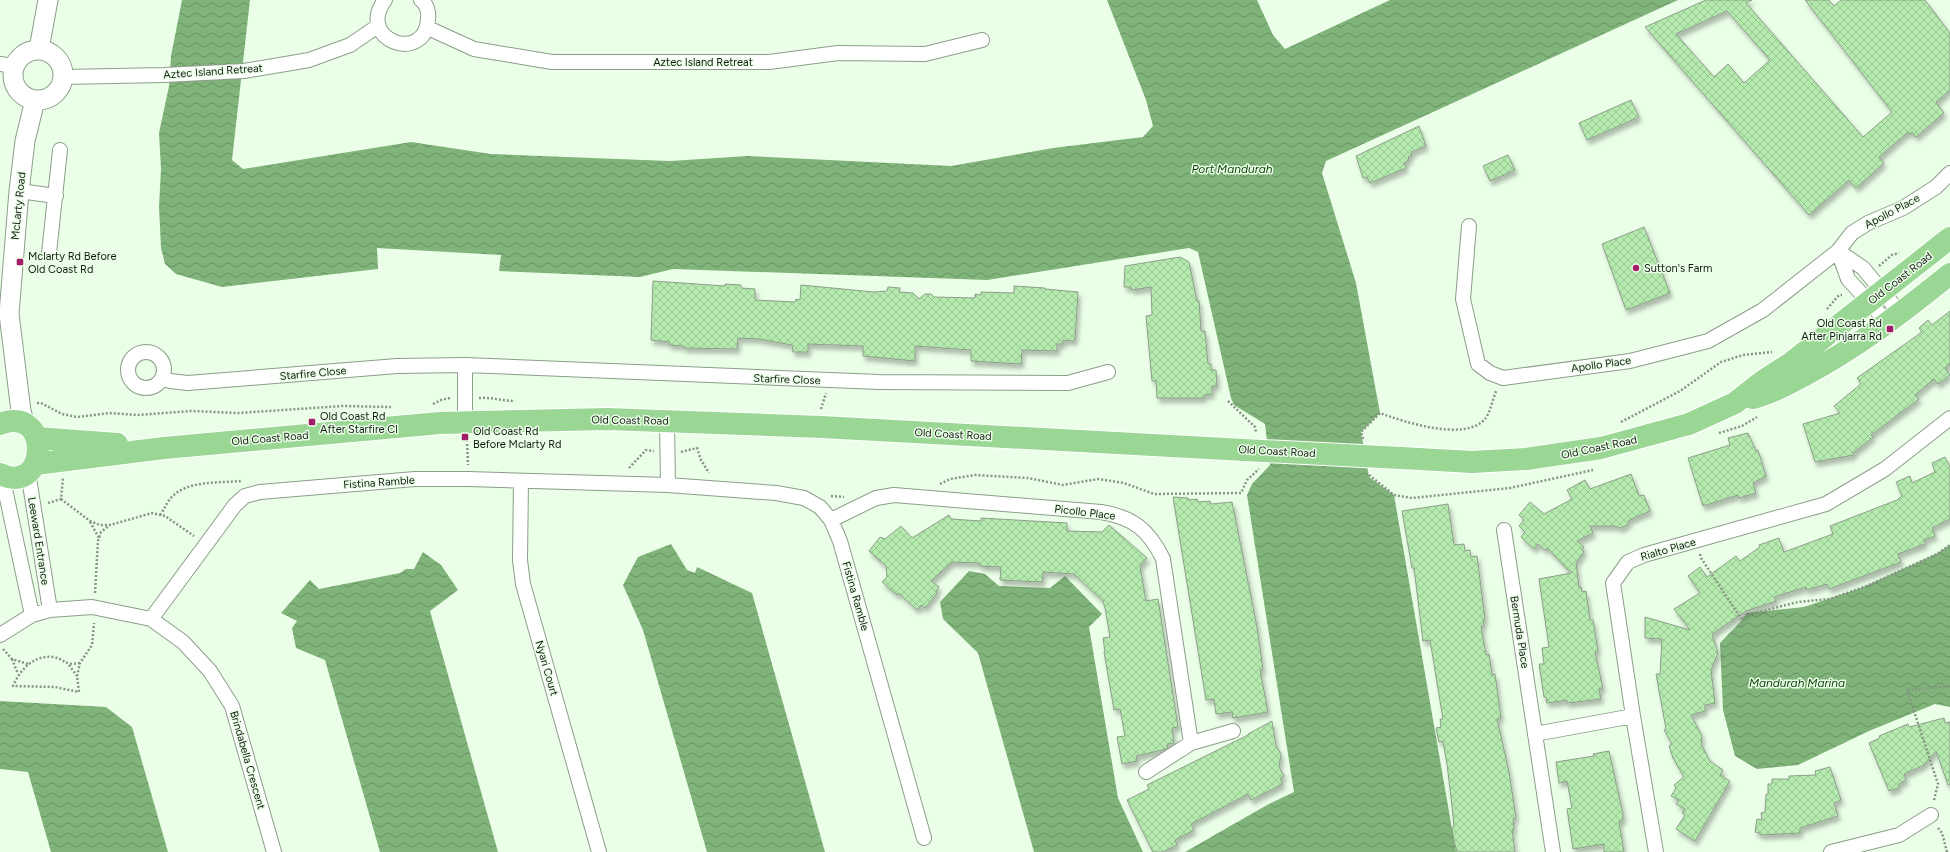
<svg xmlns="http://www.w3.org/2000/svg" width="1950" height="852" font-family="Figtree,sans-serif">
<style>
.water{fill:url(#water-waves)}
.building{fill:url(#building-cross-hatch);stroke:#8c9e89;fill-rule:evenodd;filter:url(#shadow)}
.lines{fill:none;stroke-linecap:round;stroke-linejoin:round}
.street-casing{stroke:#8c9e8a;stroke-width:16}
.secondary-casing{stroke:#8c9e8a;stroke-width:21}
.primary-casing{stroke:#fff;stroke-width:24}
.path{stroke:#869484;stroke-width:2.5;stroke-dasharray:2 2;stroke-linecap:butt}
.street{stroke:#fff;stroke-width:14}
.secondary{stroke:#fff;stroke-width:19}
.primary{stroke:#9ad794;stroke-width:22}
.primary-bridge-casing{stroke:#fff;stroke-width:24;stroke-linecap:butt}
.primary-bridge{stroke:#9ad794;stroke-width:22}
.poi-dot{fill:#a31c69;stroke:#ebffe8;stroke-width:1.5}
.labels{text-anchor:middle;stroke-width:3;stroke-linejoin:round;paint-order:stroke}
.street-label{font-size:11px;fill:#131a12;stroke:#ebffe8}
.poi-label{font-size:11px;fill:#131a12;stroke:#ebffe8;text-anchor:start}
.water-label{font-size:12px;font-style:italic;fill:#083f04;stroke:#ebffe8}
</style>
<defs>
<pattern id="water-waves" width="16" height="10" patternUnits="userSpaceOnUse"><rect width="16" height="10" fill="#81b47b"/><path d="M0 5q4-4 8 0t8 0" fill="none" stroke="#689263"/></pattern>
<pattern id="building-cross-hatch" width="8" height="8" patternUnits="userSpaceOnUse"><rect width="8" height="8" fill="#b5eaae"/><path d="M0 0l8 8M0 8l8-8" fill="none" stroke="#9bc895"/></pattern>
<filter id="shadow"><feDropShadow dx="2.5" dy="4.5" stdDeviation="2" flood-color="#0004"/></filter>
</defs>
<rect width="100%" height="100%" fill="#ebffe8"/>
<path class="water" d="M182,0H250L232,160L243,169L411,142L491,154L670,161L748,156L951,166L1053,148L1143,137L1153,126L1146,100L1107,0H1257L1273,35L1285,49L1390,0H1678L1326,161L1322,173L1356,283L1380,413L1361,432L1369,477L1394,495L1456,852H1185L1267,805L1294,792L1247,495L1252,484L1270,465L1265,424L1234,405L1231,398L1198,252L1189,248L987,280L673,269L640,277L499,271L501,255L377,248L378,269L222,287L176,274L165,264L161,248L159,207L161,169L159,133L169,86L171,56Z
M671,544L687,570L695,573L697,567L752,593L825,852H707L643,630L623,585L638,557Z
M1950,545V707L1935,704L1869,731L1798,765L1757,769L1735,756L1723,710L1720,643L1742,620L1747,613L1804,607L1861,588L1936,554Z
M423,552L441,565L458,590L430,611L498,852H380L325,660L296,648L292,628L297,621L281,613L310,580L319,589L400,573L406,569H414Z
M969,571L985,574L999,586L1050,588L1065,576L1102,614L1089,627L1118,798L1143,852H1034L978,653L943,619L940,602Z
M0,701L106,707L132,727L168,852H51L28,772L0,769Z"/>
<path class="building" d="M1706,0H1752L1746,3L1863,137L1892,112L1805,0H1829L1834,6L1841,0H1925L1950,33V90L1936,102L1944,113L1916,137L1912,132L1910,134L1908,132L1879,157L1884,163L1856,188L1849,180L1809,215L1645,27ZM1727,11L1770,60L1744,83L1728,64L1714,77L1676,34Z
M1631,100L1639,117L1587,140L1579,123Z
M1419,126L1426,146L1411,152L1412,155L1408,157L1409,160L1404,163L1406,168L1370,183L1367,177L1363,178L1356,156Z
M1508,155L1515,170L1490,181L1483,166Z
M1644,227L1670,293L1626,310L1602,244Z
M1180,257L1189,262L1197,301H1199L1201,331H1205L1208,364H1211V370H1216L1217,386H1212V394L1204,395V398H1157L1156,381H1152L1146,316L1152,315L1151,287L1132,290L1131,287H1124L1125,266Z
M653,281L725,286V284L741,285V288L755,289V300L795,302L796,299L800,300L801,285L874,292L887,291L888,287L900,288L899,292L913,293L919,299L925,294H931L934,297L975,298V294L981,295V292L1014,293V286L1045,288V289L1078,292L1075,338L1074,341L1063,340V344H1057V351L1022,350L1021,364L971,361V350L915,346V361L863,356V346L808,344V352H793L792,345L759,339L738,338L737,349L684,348V346L669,345V342L651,340Z
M1950,311V364L1945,368L1950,375L1938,384L1934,379L1915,395L1919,399L1871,435L1873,437L1853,453L1854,455L1815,462L1803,424L1840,413L1834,406L1861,384L1857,378L1922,332L1919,328L1928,320L1932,325Z
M1748,433L1756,451L1758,450L1766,476L1753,483L1756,493L1739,498L1738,495L1703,506L1688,458L1730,445L1728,438Z
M1945,457L1950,467V519L1932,528L1935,536L1924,540L1925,544L1898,554L1901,562L1829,589L1827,584L1807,590L1806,587L1774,597L1776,601L1746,611L1712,634L1718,653L1711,670L1715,703L1705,705V711L1691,715L1702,736L1701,744L1710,761L1723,770L1720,775L1730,781L1695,841L1676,829L1685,815L1682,813L1685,809L1676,804L1679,800L1671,796L1676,788L1674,785L1684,777L1673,758L1669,746L1672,744L1664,730L1666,729L1656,674H1660L1662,639L1645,638V617L1690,630L1674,609L1700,593L1688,576L1700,567L1707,577L1736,556L1740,561L1760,547L1759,545L1779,538L1784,552L1833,534L1830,526L1897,500L1902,496L1896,482L1910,476L1912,483L1935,472L1932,463Z
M1631,474L1639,496L1644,495L1650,511L1629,520L1627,525L1621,528L1615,526H1590L1593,533L1577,541L1584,547L1582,549L1584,552L1576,563L1579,587H1581L1582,592L1586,591L1590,620H1593L1598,651L1595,652L1603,689H1599L1601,699L1567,703V700L1547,703L1546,697H1544L1539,664H1544L1542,648L1549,647L1539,579L1571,573L1547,548L1545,550L1538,544L1534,549L1521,537L1525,532L1519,526L1524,520L1519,515L1530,502L1544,514L1572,499L1567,490L1585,480L1590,489Z
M1173,497L1188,498L1189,500L1197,499L1198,502L1210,501L1211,504L1232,502L1257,627L1263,670H1260L1268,712L1233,718L1232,712L1216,714L1214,699L1206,700Z
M1448,504L1454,545L1464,544L1465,551L1470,550L1471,557L1477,556L1485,619L1483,620L1484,626H1481L1486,655L1489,654L1492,675L1495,674L1501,718L1497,719L1509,772L1516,818L1513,819L1514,829H1512L1515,852H1457L1454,841L1452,828L1454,827L1452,806L1447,764L1443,741L1439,742L1436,728L1441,727L1440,719H1443L1430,640L1423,641L1414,568H1412L1402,511Z
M949,515L951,519L981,521V518L1067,523V531L1102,532L1109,525L1147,558L1140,566L1146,601L1158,599L1178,727L1172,728L1174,743L1168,744L1167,749L1136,756L1137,761L1122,764L1117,737L1125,736L1120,709L1114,710L1104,652H1105L1103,638L1110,637L1105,608L1103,601L1074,574L1043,572L1042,582L1000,580L1001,567L980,566V563L952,562L931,581L939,587L936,591L937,593L925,608L921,605L917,610L899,593L897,595L882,582L887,577L886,566L869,551L880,537L885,539L901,526L912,538Z
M1944,718L1945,723L1950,722V784L1948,785L1936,751L1924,765L1904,774L1906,780L1899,784V788L1889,791L1869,743L1880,738L1879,736L1908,724L1909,727Z
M1272,721L1276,746L1281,754L1279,767L1284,776L1280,779L1283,784L1251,800L1248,794L1191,824L1194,830L1175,840L1177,845L1163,852H1153L1127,800L1149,789L1147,785L1248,735V734Z
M1609,751L1623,814V820L1619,822L1624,852H1604V844L1573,849L1567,809L1572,808L1567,781L1559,783L1556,762L1594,756L1593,754Z
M1830,767L1841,800L1834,803L1838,816L1800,828V833L1760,835V833L1755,832L1757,819L1762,820L1761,813L1765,812L1766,794L1768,795V784H1772V779H1789V776L1816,775L1815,771Z"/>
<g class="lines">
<defs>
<path id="street" d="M385,0C355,40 425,65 428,19C429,13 427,4 421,0
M428,28L474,49L552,62H769L838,53L925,54L982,40
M0,64L14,66
M63,77L164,75L244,71L309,60L350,45L378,26
M19,191L56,196
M1469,226L1463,299L1478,364L1490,373L1503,378L1630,361L1708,341L1763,310L1838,251L1852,233L1868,223L1903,208L1936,187L1950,173
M1838,251L1863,268L1900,313
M1838,251L1848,279L1887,322
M49,253L60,150
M128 370a18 18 0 1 1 36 0a18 18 0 1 1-36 0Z
M162,378L170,381L188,383L397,366L465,365
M667,421L668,485L776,493L804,498L820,507L831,520L840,541L924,838
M465,422V365L879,382L1068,383L1108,372
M28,472L50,610
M2,475L32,615
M521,481L520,560L523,584L599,852
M831,520L876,498L894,495L1101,512C1133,517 1149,530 1163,559L1191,743L1146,772
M1504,530L1553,852
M151,619L235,505L245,496L260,492L415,479H468L668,485
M0,635L32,615L50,610L92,607L151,619L183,642L210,671L232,706L274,852
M1535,734L1633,716
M1191,743L1233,731
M1656,852L1633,716L1613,583L1628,562L1644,555L1826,504L1885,469L1950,418
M1831,852L1899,835L1931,815"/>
<path id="secondary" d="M39,49L48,0
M13 75a25 25 0 1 1 50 0a25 25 0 1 1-50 0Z
M25,425L21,411L9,314L19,191L25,141L35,100"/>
<path id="primary" d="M1753,398C1772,393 1788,384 1805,375C1858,347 1904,311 1950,274
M0,424C53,404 48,497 0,474
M37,438L117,444
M1401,458L1472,462L1526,459L1601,448L1689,424L1735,403L1763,381L1791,363L1950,238
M35,464L164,448L440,423L607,419L822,427L1244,450"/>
</defs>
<use href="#street" class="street-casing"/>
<use href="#secondary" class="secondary-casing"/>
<use href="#primary" class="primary-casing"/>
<path class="path" d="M1879,266L1892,255L1899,253
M1827,309L1839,295H1842
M479,398C491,397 502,401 515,401
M1228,401L1255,427L1256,432
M37,403H41L62,414L77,417L109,413L138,415L191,411L238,413L343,406L391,407
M433,404L441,400L450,398
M821,409L826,393
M1621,422L1680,391L1721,362L1743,355L1772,352
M1719,433L1742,426L1757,417
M1363,439L1361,432L1380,413C1404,422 1465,442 1485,419C1490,413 1493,399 1496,391
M467,440L468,465
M681,452L697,448L701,460L709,473
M629,468L646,450L654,451
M1369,475L1394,495L1412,498L1510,488L1593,470
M940,484L950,479L975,475L1028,478L1063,485L1098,479L1124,483L1154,494L1241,493L1247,480L1259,469
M831,496L844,497
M61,499L90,521L100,525H110L152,513L165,516L194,536
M48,503L61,499L63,478
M160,515C164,510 166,504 170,499C185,480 219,483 241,481
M90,522L99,538
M1700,554L1701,558L1742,620L1746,615L1798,602L1830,599L1869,585L1937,554L1950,545
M95,593L98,541L101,532L110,525
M3,649L12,659L28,664
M12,659L18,674
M80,663C63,666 66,659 53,657C33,655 20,670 13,686L55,687L79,692L77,676L80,663L92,645L94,623
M69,665L77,676
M1934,800L1938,784L1907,690L1950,686
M1938,828L1942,833L1947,852"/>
<use href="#street" class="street"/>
<use href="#secondary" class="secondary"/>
<use href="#primary" class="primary"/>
<defs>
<path id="primary-bridge" d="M1244,450L1401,458"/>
</defs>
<use href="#primary-bridge" class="primary-bridge-casing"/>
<use href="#primary-bridge" class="primary-bridge"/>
</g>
<g class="poi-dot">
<rect x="16" y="258" width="8" height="8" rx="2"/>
<circle cx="1636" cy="268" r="4"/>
<rect x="1886" y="325" width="8" height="8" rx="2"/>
<rect x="308" y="418" width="8" height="8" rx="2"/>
<rect x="461" y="433" width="8" height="8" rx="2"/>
</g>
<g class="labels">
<g class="street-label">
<text x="703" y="66">Aztec Island Retreat</text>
<text transform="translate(213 71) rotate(-4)" y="4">Aztec Island Retreat</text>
<text transform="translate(18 206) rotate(-84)" y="4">McLarty Road</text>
<text transform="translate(1892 211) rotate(-28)" y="4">Apollo Place</text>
<text transform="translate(1900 278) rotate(-38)" y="4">Old Coast Road</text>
<text transform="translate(1601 364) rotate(-8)" y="4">Apollo Place</text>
<text transform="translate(313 373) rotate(-5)" y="4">Starfire Close</text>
<text transform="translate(787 379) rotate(2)" y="4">Starfire Close</text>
<text transform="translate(630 420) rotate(1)" y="4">Old Coast Road</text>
<text transform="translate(953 434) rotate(3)" y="4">Old Coast Road</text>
<text transform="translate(270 438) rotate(-5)" y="4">Old Coast Road</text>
<text transform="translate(1599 447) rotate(-12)" y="4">Old Coast Road</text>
<text transform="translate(1277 451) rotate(3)" y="4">Old Coast Road</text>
<text transform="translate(379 482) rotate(-4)" y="4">Fistina Ramble</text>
<text transform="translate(1085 512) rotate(7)" y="4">Picollo Place</text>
<text transform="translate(39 541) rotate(81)" y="4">Leeward Entrance</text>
<text transform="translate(1668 549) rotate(-16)" y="4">Rialto Place</text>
<text transform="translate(856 596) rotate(74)" y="4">Fistina Ramble</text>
<text transform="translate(1520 632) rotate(81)" y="4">Bermuda Place</text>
<text transform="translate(547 668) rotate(74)" y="4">Nyari Court</text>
<text transform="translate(248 760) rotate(74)" y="4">Brindabella Crescent</text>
</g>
<g class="poi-label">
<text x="28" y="260">Mclarty Rd Before<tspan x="28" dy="13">Old Coast Rd</tspan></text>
<text x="1644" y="272">Sutton's Farm</text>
<text x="1882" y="327" text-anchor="end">Old Coast Rd<tspan x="1882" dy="13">After Pinjarra Rd</tspan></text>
<text x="320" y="420">Old Coast Rd<tspan x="320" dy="13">After Starfire Cl</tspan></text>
<text x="473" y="435">Old Coast Rd<tspan x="473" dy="13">Before Mclarty Rd</tspan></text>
</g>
<g class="water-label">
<text x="1232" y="173">Port Mandurah</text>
<text x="1797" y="687">Mandurah Marina</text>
</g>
</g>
</svg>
